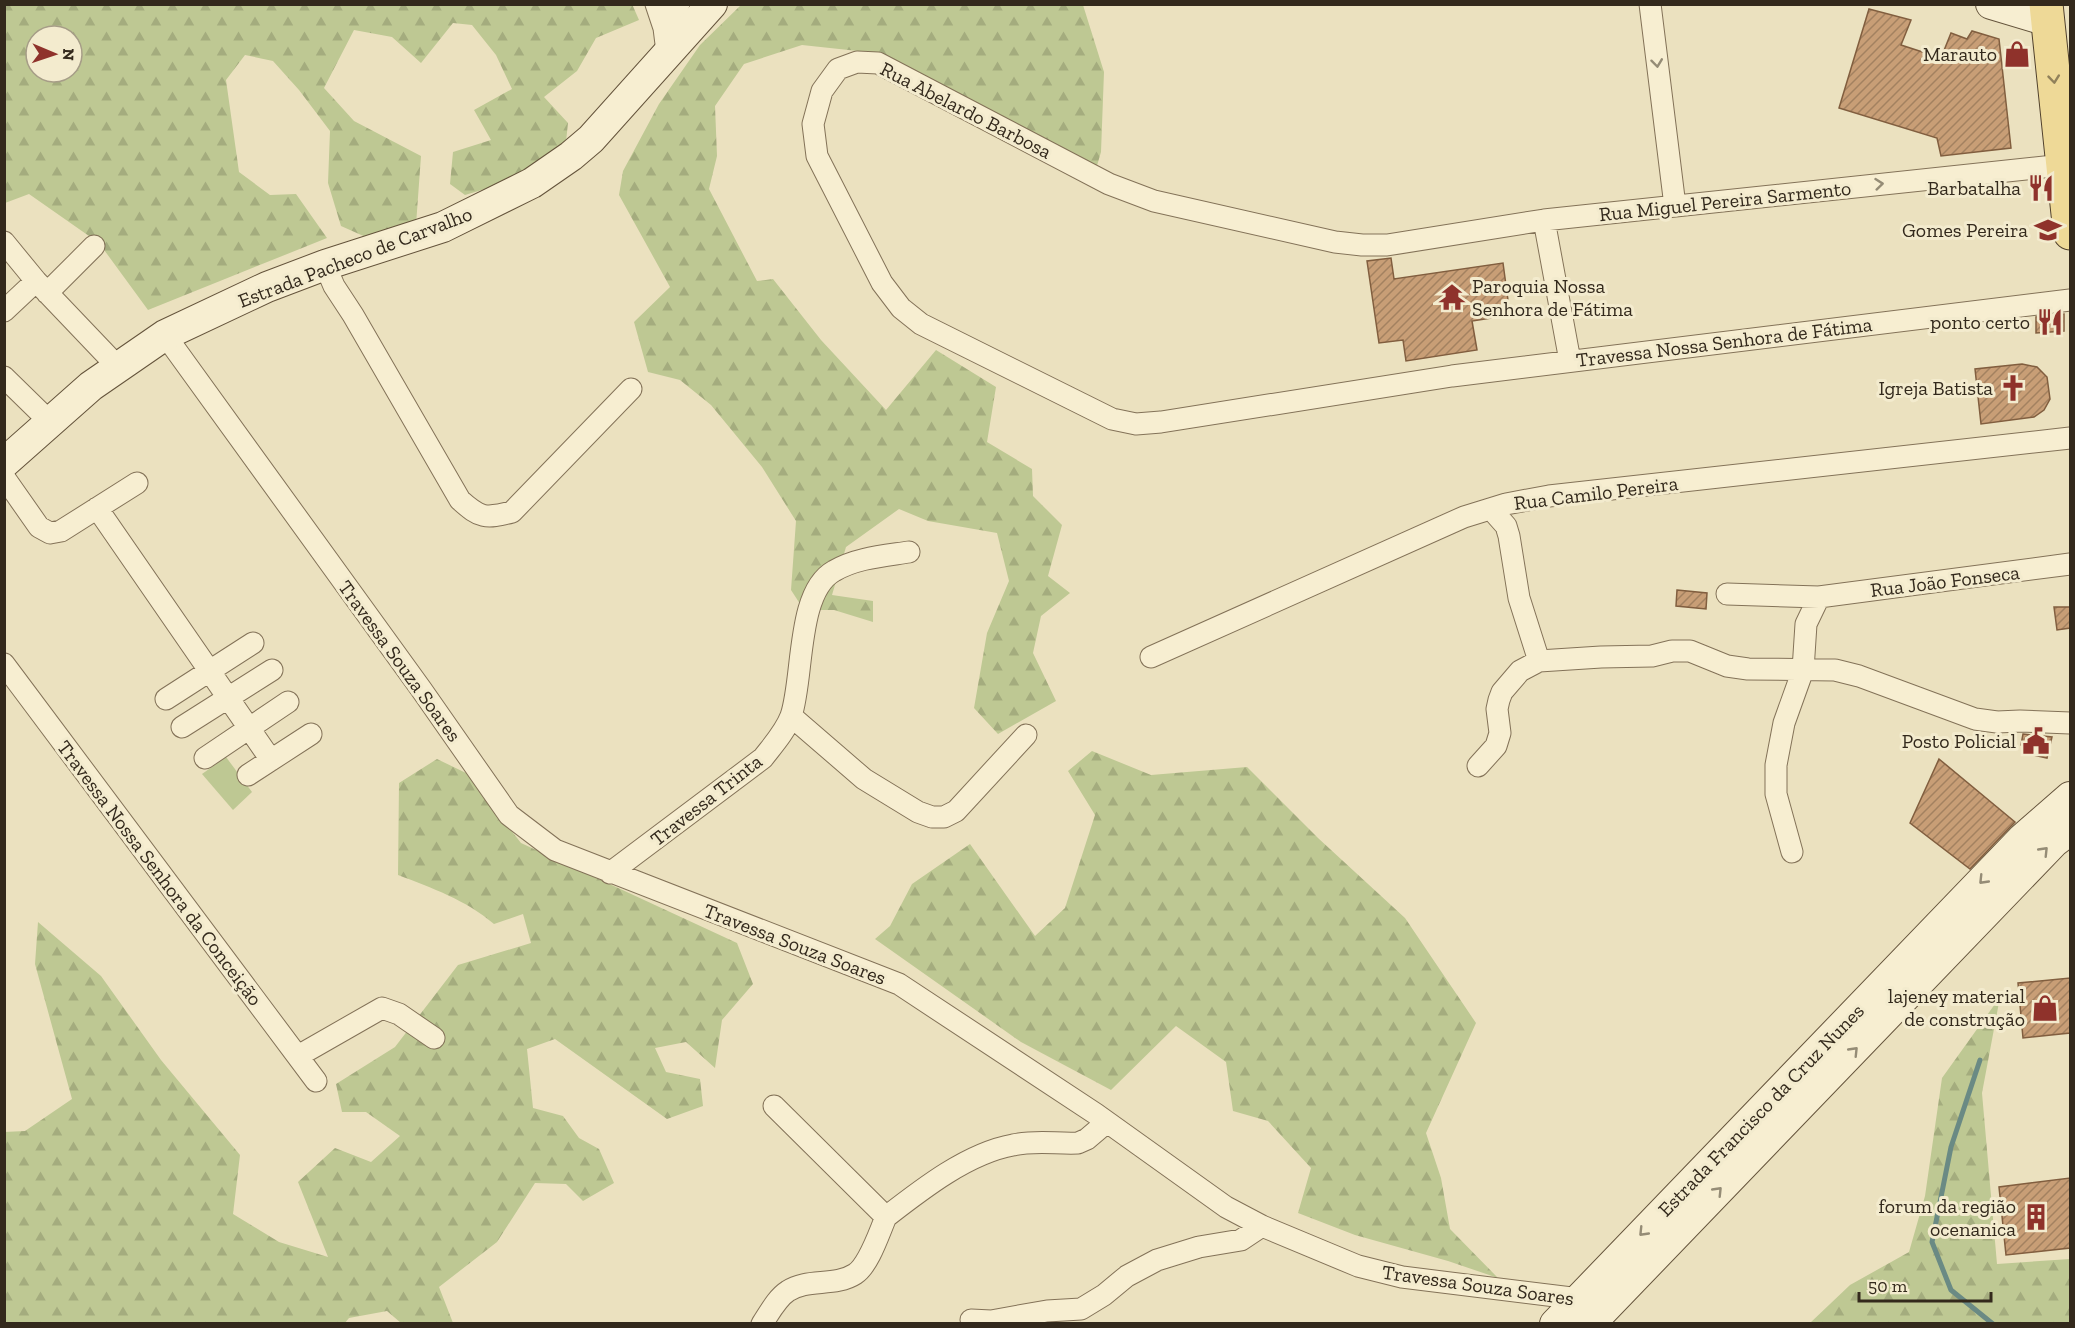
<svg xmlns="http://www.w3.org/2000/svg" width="2075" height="1328" font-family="'Zilla Slab',serif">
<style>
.grass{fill:#bec893}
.forest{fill:url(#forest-firs);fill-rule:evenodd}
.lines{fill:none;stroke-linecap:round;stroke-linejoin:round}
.stream{stroke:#6a8a84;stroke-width:5}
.building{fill:url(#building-hatch);stroke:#815e3f;stroke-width:1.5}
.street-casing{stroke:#837258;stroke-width:23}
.secondary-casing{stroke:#64533b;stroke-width:32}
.primary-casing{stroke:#50402c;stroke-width:35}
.street{stroke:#f7eed1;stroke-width:21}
.secondary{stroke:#f7eed1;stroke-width:30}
.primary{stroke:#eed997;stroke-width:33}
.oneway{stroke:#958c76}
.oneway2{stroke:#90815a}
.labels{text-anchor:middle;stroke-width:6;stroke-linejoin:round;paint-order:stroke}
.poi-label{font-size:20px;fill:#33291c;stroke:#f3ebce;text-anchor:end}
.street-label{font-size:20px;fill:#33291c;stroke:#f3ebce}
</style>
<defs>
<pattern id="forest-firs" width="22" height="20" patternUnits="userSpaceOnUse" patternTransform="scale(1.5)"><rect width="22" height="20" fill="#bec893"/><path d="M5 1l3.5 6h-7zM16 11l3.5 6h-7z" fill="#a4ac7e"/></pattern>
<pattern id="building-hatch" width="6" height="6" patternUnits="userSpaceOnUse" patternTransform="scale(1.5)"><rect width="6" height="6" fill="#c89e76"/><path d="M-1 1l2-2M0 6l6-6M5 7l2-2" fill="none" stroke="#a38160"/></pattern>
</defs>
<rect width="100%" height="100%" fill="#ebe1bf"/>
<path class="grass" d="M226,757L252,792L233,810L202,774Z"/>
<path class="forest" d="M632,4L639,20L596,38L577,71L544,97L568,123L565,151L525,177L465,195L450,184L453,152L491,140L474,110L512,89L496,55L472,25L453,23L421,63L392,37L354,30L324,88L354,121L421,156L416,225L368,238L341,226L328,183L330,131L299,90L273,61L245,55L226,80L239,172L270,195L296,194L327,238L148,310L99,243L29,194L5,203V5ZM36,36H72V72H36Z
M741,5H1083L1104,72L1101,152L1096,169L867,52L802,45L744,64L715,106L717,156L709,189L757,281L773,279L821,340L886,410L936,350L996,387L987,442L1032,469L1033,496L1062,525L1048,576L1070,593L1041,616L1033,653L1056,701L998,734L974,708L987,633L1009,581L997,533L928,521L899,509L846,547L832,595L873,601V622L834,610H804L791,590L796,521L762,467L711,405L680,380L648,372L634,322L670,287L619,195L623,171L659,104L700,45Z
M1092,751L1151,775L1247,767L1318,838L1405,918L1476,1023L1426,1133L1441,1178L1450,1229L1498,1278L1448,1261L1355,1235L1298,1213L1311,1168L1268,1121L1233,1111L1226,1062L1176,1026L1111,1090L1021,1042L875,939L890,926L912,884L970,844L1035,936L1065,908L1095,815L1068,771Z
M437,759L466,773L521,843L737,943L753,984L722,1020L715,1068L686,1042L655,1048L666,1072L700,1079L703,1106L667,1119L555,1039L527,1049L533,1108L563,1116L579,1138L599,1149L614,1183L583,1201L566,1184L535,1183L497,1242L439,1287L453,1323H401L387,1311L349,1318L344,1324L5,1323L4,1132L25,1131L72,1099L35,964L38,922L101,976L161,1060L240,1155L233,1214L279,1242L328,1257L298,1182L335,1148L371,1162L400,1136L366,1112H342L336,1084L395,1047L458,965L531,943L523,914L494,924C466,900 432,888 398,875L399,783Z
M2000,997L1982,1093L1997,1264L2070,1259V1323H1810L1850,1285L1909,1252L1925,1196L1942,1078Z"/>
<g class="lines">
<path class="stream" d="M1980,1060L1951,1147L1932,1242L1951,1290L1993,1324"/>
</g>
<path class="building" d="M1869,9L1911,20L1901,45L1941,58L1951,33L1967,39L1972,31L1999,39L2011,148L1941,156L1937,138L1839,108Z
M1391,258L1394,279L1503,263L1510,315L1472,321L1477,350L1406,361L1403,340L1379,343L1367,261Z
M2064,314V331L2036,333V317Z
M2022,364L2037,367L2047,377L2050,399L2044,410L2034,417L1981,424L1975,369Z
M1677,590L1707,593L1706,609L1676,606Z
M2054,607H2070V628L2057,630Z
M2023,734L2052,737L2047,758L2024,753L2026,746L2021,745Z
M1939,759L2015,822L1970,869L1910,823Z
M2070,978V1033L2023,1038L2018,983Z
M2070,1178V1248L2006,1255L1999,1187Z"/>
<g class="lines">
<defs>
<path id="street" d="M656,4L664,28L667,52
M1650,4L1675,206
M664,28L679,4
M2063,165L1544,220L1387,245H1362L1335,242L1154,201L1109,184L878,63L857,62L838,69L822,91L813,124L817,156L882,283L901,308L921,324L1112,419L1136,424L1161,422L1452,376L2070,300
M1544,220L1570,361
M4,242L36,281L118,367
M325,265L334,286L353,315L460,500C480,518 485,519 512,512L631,389
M47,293L94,246
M4,311L36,281
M165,335L421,689L509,815L555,850L899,984L1096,1114L1226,1207L1262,1226L1358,1266L1402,1277L1588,1300
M4,377L49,421
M4,477L39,527L50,533L61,531L137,483
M97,508L271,760
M1491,509L1506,526L1509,536L1519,598L1539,661
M1727,594L1819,597L2070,564
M1151,657L1464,517L1506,504L1549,496L2070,438
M4,664L316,1081
M166,699L253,643
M791,716L864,779L918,812L932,817H944L956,811L1026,735
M182,727L272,670
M205,758L288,702
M1478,766L1496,746L1500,733L1497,709L1499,700L1502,692L1520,671L1539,661L1601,657L1652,656L1672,651H1690L1727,666L1748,669L1835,670L1859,676L1975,719L1997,722L2020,721L2070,723
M248,775L311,734
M1792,852L1776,794V765L1784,723L1803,670L1806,624L1819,597
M610,873L763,758C773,745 785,732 791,716C804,678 796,592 834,571C856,558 883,556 909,552
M298,1056L382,1008L399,1014L434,1038
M886,1217C922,1189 968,1153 1013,1145C1034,1140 1057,1144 1078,1143L1087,1139L1107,1122
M971,1320L991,1321L1047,1311L1081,1309L1104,1295L1127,1276L1157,1260L1199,1247L1241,1240L1262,1226
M762,1324C770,1312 777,1298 788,1291C807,1278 835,1287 855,1274C869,1265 879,1233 886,1217L774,1106"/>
<path id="secondary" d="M1991,4L2048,21
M4,463L91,386L165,335L267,287L325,265L443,227L532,183L571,156L591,139L712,4
M1555,1324L2023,838L2070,797
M1590,1324L2054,842L2070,830"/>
<path id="primary" d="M2046,4L2070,233"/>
</defs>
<use href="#street" class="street-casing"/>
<use href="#secondary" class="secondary-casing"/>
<use href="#primary" class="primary-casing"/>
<use href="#street" class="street"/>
<use href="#secondary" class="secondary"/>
<use href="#primary" class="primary"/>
</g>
<defs><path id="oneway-chevron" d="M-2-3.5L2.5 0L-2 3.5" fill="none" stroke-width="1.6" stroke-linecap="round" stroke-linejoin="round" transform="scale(1.5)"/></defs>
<g class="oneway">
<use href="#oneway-chevron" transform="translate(1657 63) rotate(83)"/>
<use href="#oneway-chevron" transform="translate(1879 184) rotate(-6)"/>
<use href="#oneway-chevron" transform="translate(2044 851) rotate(-46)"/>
<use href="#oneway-chevron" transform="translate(1983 880) rotate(134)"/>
<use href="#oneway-chevron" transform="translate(1854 1051) rotate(-46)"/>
<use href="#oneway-chevron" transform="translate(1718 1191) rotate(-46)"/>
<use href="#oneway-chevron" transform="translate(1643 1232) rotate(134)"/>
</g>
<use class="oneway2" href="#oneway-chevron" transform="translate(2054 79) rotate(84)"/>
<defs>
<symbol id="shop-bare" viewBox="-9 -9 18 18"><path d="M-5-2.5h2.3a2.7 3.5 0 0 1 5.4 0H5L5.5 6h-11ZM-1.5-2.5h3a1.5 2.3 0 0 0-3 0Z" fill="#8f322b" stroke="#f3ebce" stroke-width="2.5" paint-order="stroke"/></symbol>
<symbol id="restaurant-bare" viewBox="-9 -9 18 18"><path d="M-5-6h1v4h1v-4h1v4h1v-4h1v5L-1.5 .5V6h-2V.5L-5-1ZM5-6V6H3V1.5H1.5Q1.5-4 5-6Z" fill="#8f322b" stroke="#f3ebce" stroke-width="2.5" paint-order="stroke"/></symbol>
<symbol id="school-bare" viewBox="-9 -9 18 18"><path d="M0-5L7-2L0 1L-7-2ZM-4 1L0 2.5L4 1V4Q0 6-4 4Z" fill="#8f322b" stroke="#f3ebce" stroke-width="2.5" paint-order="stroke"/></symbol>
<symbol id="temple-bare" viewBox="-9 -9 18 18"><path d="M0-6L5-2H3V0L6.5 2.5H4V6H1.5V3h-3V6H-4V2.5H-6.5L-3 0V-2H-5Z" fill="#8f322b" stroke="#f3ebce" stroke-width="2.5" paint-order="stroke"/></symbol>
<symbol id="church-bare" viewBox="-9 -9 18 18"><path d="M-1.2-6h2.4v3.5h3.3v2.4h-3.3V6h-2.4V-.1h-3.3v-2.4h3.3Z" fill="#8f322b" stroke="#f3ebce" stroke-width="2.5" paint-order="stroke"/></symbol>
<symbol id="civic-bare" viewBox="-9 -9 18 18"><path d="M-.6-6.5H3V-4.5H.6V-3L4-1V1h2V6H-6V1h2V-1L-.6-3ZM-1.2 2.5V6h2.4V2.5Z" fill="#8f322b" stroke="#f3ebce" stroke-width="2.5" paint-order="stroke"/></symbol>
<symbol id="building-bare" viewBox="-9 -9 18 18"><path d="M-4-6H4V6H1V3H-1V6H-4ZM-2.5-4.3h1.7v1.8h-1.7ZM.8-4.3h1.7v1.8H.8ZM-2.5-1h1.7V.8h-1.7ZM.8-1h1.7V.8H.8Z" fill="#8f322b" stroke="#f3ebce" stroke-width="2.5" paint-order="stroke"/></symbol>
</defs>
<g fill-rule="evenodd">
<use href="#shop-bare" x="1998" y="35" width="38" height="38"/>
<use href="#restaurant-bare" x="2022" y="169" width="38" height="38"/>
<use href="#school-bare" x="2029" y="211" width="38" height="38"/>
<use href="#temple-bare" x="1433" y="278" width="38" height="38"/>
<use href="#restaurant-bare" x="2031" y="303" width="38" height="38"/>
<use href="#church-bare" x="1994" y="369" width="38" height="38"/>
<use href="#civic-bare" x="2017" y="722" width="38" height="38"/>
<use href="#shop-bare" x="2026" y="989" width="38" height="38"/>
<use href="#building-bare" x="2017" y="1198" width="38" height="38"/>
</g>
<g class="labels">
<g class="poi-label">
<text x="1997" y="61">Marauto</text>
<text x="2021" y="195">Barbatalha</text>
<text x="2028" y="237">Gomes Pereira</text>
<text x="1472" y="293" text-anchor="start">Paroquia Nossa<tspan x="1472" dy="23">Senhora de Fátima</tspan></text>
<text x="2030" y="329">ponto certo</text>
<text x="1993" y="395">Igreja Batista</text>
<text x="2016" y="748">Posto Policial</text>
<text x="2025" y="1003">lajeney material<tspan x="2025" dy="23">de construção</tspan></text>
<text x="2016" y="1213">forum da região<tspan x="2016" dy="23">ocenanica</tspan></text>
</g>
<g class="street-label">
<text transform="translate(966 110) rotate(27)" y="7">Rua Abelardo Barbosa</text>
<text transform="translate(1725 201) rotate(-6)" y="7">Rua Miguel Pereira Sarmento</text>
<text transform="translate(355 257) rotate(-21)" y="7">Estrada Pacheco de Carvalho</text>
<text transform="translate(1724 342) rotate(-7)" y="7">Travessa Nossa Senhora de Fátima</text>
<text transform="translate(1596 493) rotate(-7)" y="7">Rua Camilo Pereira</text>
<text transform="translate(1945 581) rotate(-7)" y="7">Rua João Fonseca</text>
<text transform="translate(400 661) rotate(54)" y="7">Travessa Souza Soares</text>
<text transform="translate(706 800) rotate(-38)" y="7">Travessa Trinta</text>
<text transform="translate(160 873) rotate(53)" y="7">Travessa Nossa Senhora da Conceição</text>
<text transform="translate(795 944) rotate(21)" y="7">Travessa Souza Soares</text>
<text transform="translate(1761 1110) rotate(-46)" y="7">Estrada Francisco da Cruz Nunes</text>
<text transform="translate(1478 1285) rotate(8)" y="7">Travessa Souza Soares</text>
</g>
</g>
<rect width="2075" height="1328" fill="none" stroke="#33291c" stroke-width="12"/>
<g transform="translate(54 54) rotate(92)"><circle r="28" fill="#f3ebce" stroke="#a69d87" stroke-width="1.5"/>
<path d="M0-4.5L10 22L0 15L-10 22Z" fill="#8f322b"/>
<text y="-9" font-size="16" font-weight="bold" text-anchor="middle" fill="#33291c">N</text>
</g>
<path d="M1859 1292v9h132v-9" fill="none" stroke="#33291c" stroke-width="3"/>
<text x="1868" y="1292" font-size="18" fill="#33291c" stroke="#f3ebce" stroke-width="4.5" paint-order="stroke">50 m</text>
</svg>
